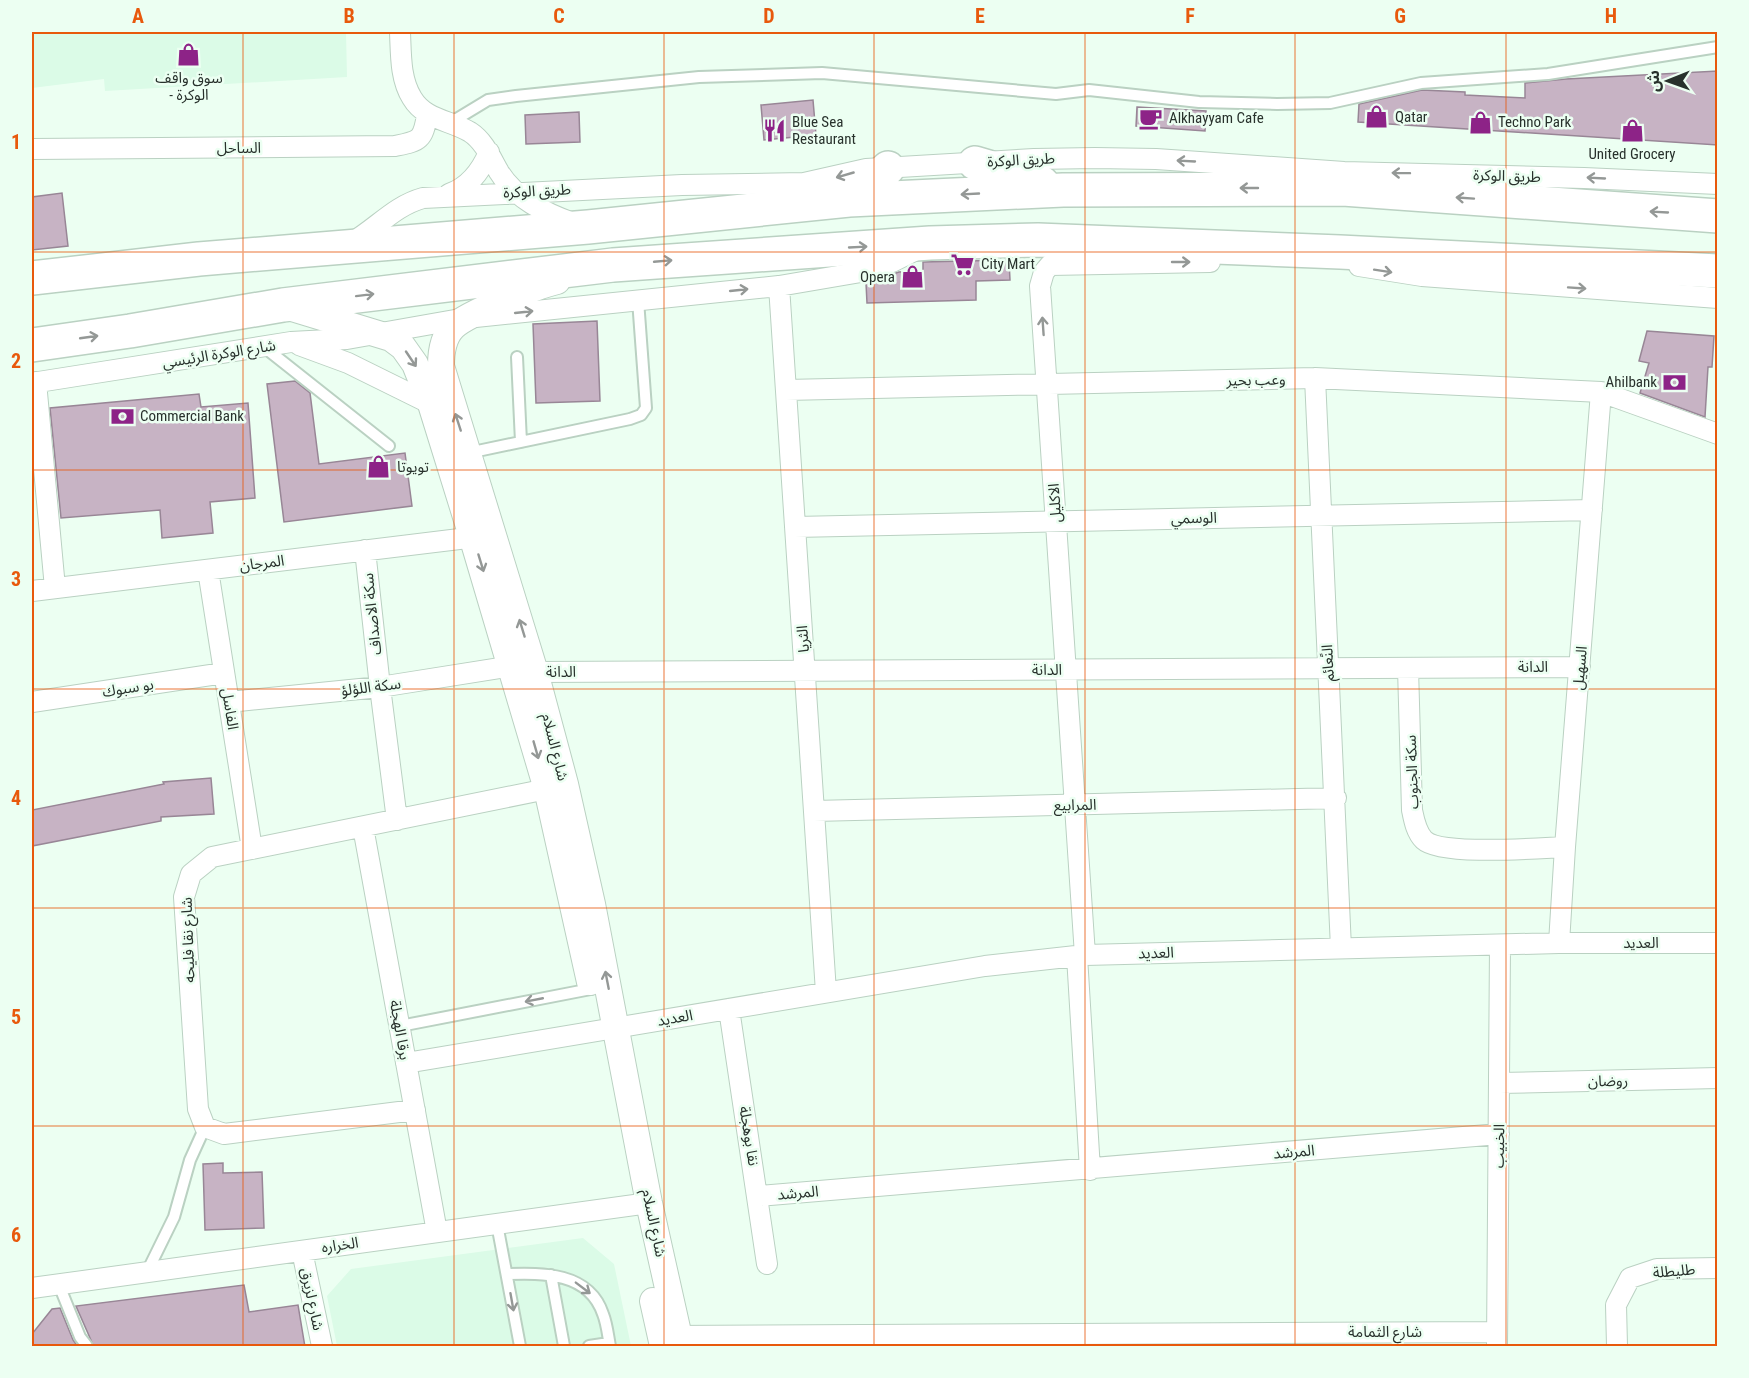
<svg xmlns="http://www.w3.org/2000/svg" width="1749" height="1378" font-family="'Roboto Condensed','Noto Sans Arabic',sans-serif">
<style>
.built{fill:#dbfbe7}
.building{fill:#c7b3c4;stroke:#988696;stroke-width:1.5}
.lines{fill:none;stroke-linecap:round;stroke-linejoin:round}
.service-casing{stroke:#bad1c2;stroke-width:14}
.minor-casing{stroke:#bad1c2;stroke-width:22}
.tertiary-casing{stroke:#bad1c2;stroke-width:28}
.trunk-casing{stroke:#bad1c2;stroke-width:36}
.service{stroke:#fff;stroke-width:10}
.minor{stroke:#fff;stroke-width:20}
.tertiary{stroke:#fff;stroke-width:26}
.trunk{stroke:#fff;stroke-width:33}
.oneway{stroke:#949896}
.grid{fill:none;stroke:#e8590c;stroke-width:1.5;stroke-opacity:0.55}
.labels{text-anchor:middle;stroke-width:5;stroke-linejoin:round;paint-order:stroke}
.poi-label{font-size:15px;fill:#28312c;stroke:#ecfff2;text-anchor:start}
.street-label{font-size:15px;fill:#28312c;stroke:#ecfff2}
.neatline{fill:none;stroke:#e8590c;stroke-width:2}
.grid-label{font-size:20px;text-anchor:middle;font-weight:bold;fill:#e8590c}
</style>
<rect width="100%" height="100%" fill="#ecfff2"/>
<path class="built" d="M32,32H346L347,77L105,91L104,79L32,88Z
M583,1238L614,1264L631,1346H337L327,1296L351,1269Z"/>
<path class="building" d="M1718,71V145L1358,122L1359,104L1422,90L1465,92V95L1525,98V83L1566,79Z
M813,100L816,135L764,140L761,105Z
M1137,107L1206,111L1205,131L1136,126Z
M579,112L580,142L526,144L525,115Z
M62,193L68,246L32,250V197Z
M1009,260L1010,280L976,281V300L867,303L866,283L899,272L923,271V262Z
M597,321L600,401L536,403L533,324Z
M1647,331L1714,336L1712,367H1708L1705,417L1640,393L1649,363L1639,361Z
M295,381L310,393L319,464L405,453L412,506L284,522L267,384Z
M199,394L201,407L248,403L255,498L210,502L213,533L162,538L160,510L61,518L50,408Z
M211,778L214,814L161,817V821L32,846V810L164,784L163,782Z
M223,1163V1173L262,1172L264,1228L205,1230L203,1164Z
M244,1285L249,1312L298,1305L305,1347H94L76,1306Z
M60,1308L73,1340L78,1347H32V1334L52,1309Z"/>
<g class="lines">
<defs>
<path id="service" d="M450,123L488,100L516,96L699,77L822,73L1056,94L1089,90L1199,102L1277,104L1330,103L1421,83L1548,74L1718,47
M264,347L389,446
M517,357L521,442
M468,453L630,419L641,415L646,408L638,300
M400,1026L591,989
M497,1224L520,1346
M147,1272L174,1217L190,1160L205,1127
M507,1274C543,1273 589,1272 603,1314C607,1324 608,1336 610,1346
M551,1275L564,1346
M59,1285L80,1337L87,1346
M589,1346L609,1343"/>
<path id="minor" d="M400,32C401,54 400,79 412,98C425,120 450,120 470,132C484,141 491,158 499,172C516,199 545,213 573,223
M32,149L395,146C419,141 423,141 427,115
M449,194C469,187 481,171 489,152
M351,243C377,228 394,206 423,198L682,185L804,183L866,169L1034,159L1095,158L1156,159L1344,172L1584,178L1718,184
M1359,266L1422,276L1718,298
M779,286L826,992
M299,345L348,363L431,404
M1315,378L1341,948
M36,382L55,588
M32,383L291,342L347,339L466,318L779,286L861,272L892,262L914,251
M786,390L1315,378L1601,392L1718,434
M795,527L1592,510
M365,550L380,687L397,820
M208,570L252,849
M32,591L484,536
M1408,668L1412,810C1414,820 1416,832 1424,840C1441,856 1539,848 1565,847
M523,674L535,672L1580,667
M32,702L224,673
M229,702L380,687L512,666
M814,811L1336,798
M363,827L437,1232
M1559,943L1565,847L1601,392
M1085,955L1040,286L1044,272L1050,265L1210,262
M1077,956L1090,1170
M729,1009L767,1264
M406,1063L985,966L1085,955L1559,943H1718
M1499,1083L1718,1078
M415,1110L224,1134L205,1127L198,1109L184,897L191,874L212,857L547,789
M758,1196L1499,1134
M302,1251L322,1346
M32,1288L649,1203
M666,1336L1497,1332
M1497,1346L1500,945
M1617,1346L1616,1305L1630,1278L1657,1269L1718,1268"/>
<path id="tertiary" d="M557,281C536,286 468,313 453,327C443,337 441,352 441,366L535,672L565,784L592,904L649,1203L681,1346
M289,307L391,338L403,347L415,364L431,404L472,536L547,789L590,982
M653,1301L663,1346"/>
<path id="trunk" d="M975,163L1042,183
M849,200L870,185L888,168
M32,278L199,259L588,227L849,200L1063,190L1343,189L1718,216
M32,345L130,331L283,305L613,265L930,243L1038,240L1340,252L1718,271"/>
</defs>
<use href="#service" class="service-casing"/>
<use href="#minor" class="minor-casing"/>
<use href="#tertiary" class="tertiary-casing"/>
<use href="#trunk" class="trunk-casing"/>
<use href="#service" class="service"/>
<use href="#minor" class="minor"/>
<use href="#tertiary" class="tertiary"/>
<use href="#trunk" class="trunk"/>
</g>
<defs><path id="oneway-shaft" d="M-6 0H5M1.5-3L5.5 0L1.5 3" fill="none" stroke-width="1.6" stroke-linecap="round" stroke-linejoin="round" transform="scale(1.5)"/></defs>
<g class="oneway">
<use href="#oneway-shaft" transform="translate(1186 161) rotate(-177)"/>
<use href="#oneway-shaft" transform="translate(1401 173) rotate(-179)"/>
<use href="#oneway-shaft" transform="translate(845 175) rotate(164)"/>
<use href="#oneway-shaft" transform="translate(1596 178) rotate(-177)"/>
<use href="#oneway-shaft" transform="translate(1249 188) rotate(180)"/>
<use href="#oneway-shaft" transform="translate(970 194) rotate(177)"/>
<use href="#oneway-shaft" transform="translate(1465 198) rotate(-176)"/>
<use href="#oneway-shaft" transform="translate(1659 212) rotate(-177)"/>
<use href="#oneway-shaft" transform="translate(858 247) rotate(-3)"/>
<use href="#oneway-shaft" transform="translate(663 261) rotate(-5)"/>
<use href="#oneway-shaft" transform="translate(1181 262)"/>
<use href="#oneway-shaft" transform="translate(1383 271) rotate(9)"/>
<use href="#oneway-shaft" transform="translate(1577 288) rotate(4)"/>
<use href="#oneway-shaft" transform="translate(739 290) rotate(-6)"/>
<use href="#oneway-shaft" transform="translate(365 295) rotate(-7)"/>
<use href="#oneway-shaft" transform="translate(524 312) rotate(-6)"/>
<use href="#oneway-shaft" transform="translate(1043 326) rotate(-94)"/>
<use href="#oneway-shaft" transform="translate(89 337) rotate(-8)"/>
<use href="#oneway-shaft" transform="translate(411 359) rotate(56)"/>
<use href="#oneway-shaft" transform="translate(458 422) rotate(-108)"/>
<use href="#oneway-shaft" transform="translate(481 563) rotate(73)"/>
<use href="#oneway-shaft" transform="translate(522 628) rotate(-107)"/>
<use href="#oneway-shaft" transform="translate(536 750) rotate(74)"/>
<use href="#oneway-shaft" transform="translate(607 980) rotate(-101)"/>
<use href="#oneway-shaft" transform="translate(534 1000) rotate(169)"/>
<use href="#oneway-shaft" transform="translate(583 1288) rotate(37)"/>
<use href="#oneway-shaft" transform="translate(512 1302) rotate(80)"/>
</g>
<path class="grid" d="M243,32V1346M454,32V1346M664,32V1346M874,32V1346M1085,32V1346M1295,32V1346M1506,32V1346M32,252H1718M32,470H1718M32,689H1718M32,908H1718M32,1126H1718"/>
<defs>
<symbol id="shop-bare" viewBox="-9 -9 18 18"><path d="M-5-2.5h2.3a2.7 3.5 0 0 1 5.4 0H5L5.5 6h-11ZM-1.5-2.5h3a1.5 2.3 0 0 0-3 0Z" fill="#8d2387" stroke="#ecfff2" stroke-width="2.5" paint-order="stroke"/></symbol>
<symbol id="cafe-bare" viewBox="-9 -9 18 18"><path d="M-5.5-4.5H6V0H3Q3 3.5 0 3.5H-2.5Q-5.5 3.5-5.5 0ZM3-3.2v2h1.7v-2ZM-6 4.5H4V6H-6Z" fill="#8d2387" stroke="#ecfff2" stroke-width="2.5" paint-order="stroke"/></symbol>
<symbol id="restaurant-bare" viewBox="-9 -9 18 18"><path d="M-5-6h1v4h1v-4h1v4h1v-4h1v5L-1.5 .5V6h-2V.5L-5-1ZM5-6V6H3V1.5H1.5Q1.5-4 5-6Z" fill="#8d2387" stroke="#ecfff2" stroke-width="2.5" paint-order="stroke"/></symbol>
<symbol id="supermarket-bare" viewBox="-9 -9 18 18"><path d="M-6-5.5h2.5l.6 2H6L4.5 2H-2.5L-4.4-4H-6ZM-1.5 3.2a1.3 1.3 0 1 0 .1 0ZM3 3.2a1.3 1.3 0 1 0 .1 0Z" fill="#8d2387" stroke="#ecfff2" stroke-width="2.5" paint-order="stroke"/></symbol>
<symbol id="bank-bare" viewBox="-9 -9 18 18"><path d="M-6-4H6V4H-6ZM0-2.3a2.3 2.3 0 1 0 0 4.6a2.3 2.3 0 1 0 0-4.6Z" fill="#8d2387" stroke="#ecfff2" stroke-width="2.5" paint-order="stroke"/></symbol>
</defs>
<g fill-rule="evenodd">
<use href="#shop-bare" x="172" y="38" width="33" height="33"/>
<use href="#shop-bare" x="1360" y="100" width="33" height="33"/>
<use href="#cafe-bare" x="1134" y="102" width="33" height="33"/>
<use href="#shop-bare" x="1464" y="106" width="33" height="33"/>
<use href="#shop-bare" x="1616" y="114" width="33" height="33"/>
<use href="#restaurant-bare" x="758" y="114" width="33" height="33"/>
<use href="#supermarket-bare" x="946" y="248" width="33" height="33"/>
<use href="#shop-bare" x="896" y="260" width="33" height="33"/>
<use href="#bank-bare" x="1658" y="366" width="33" height="33"/>
<use href="#bank-bare" x="106" y="400" width="33" height="33"/>
<use href="#shop-bare" x="362" y="450" width="33" height="33"/>
</g>
<g class="labels">
<g class="poi-label">
<text x="189" y="83" text-anchor="middle">سوق واقف<tspan x="189" dy="17">- الوكرة</tspan></text>
<text x="1395" y="122">Qatar</text>
<text x="1169" y="123">Alkhayyam Cafe</text>
<text x="792" y="127">Blue Sea<tspan x="792" dy="17">Restaurant</tspan></text>
<text x="1498" y="127">Techno Park</text>
<text x="1632" y="159" text-anchor="middle">United Grocery</text>
<text x="981" y="269">City Mart</text>
<text x="895" y="282" text-anchor="end">Opera</text>
<text x="1657" y="387" text-anchor="end">Ahilbank</text>
<text x="140" y="421">Commercial Bank</text>
<text x="397" y="472">تويوتا</text>
</g>
<g class="street-label">
<text x="239" y="153">الساحل</text>
<text transform="translate(1021 160) rotate(-3)" y="5">طريق الوكرة</text>
<text transform="translate(1507 176) rotate(2)" y="5">طريق الوكرة</text>
<text transform="translate(537 191) rotate(-3)" y="5">طريق الوكرة</text>
<text transform="translate(219 354) rotate(-9)" y="5">شارع الوكرة الرئيسي</text>
<text transform="translate(1256 380) rotate(-1)" y="5">وعب بحير</text>
<text transform="translate(1055 503) rotate(-94)" y="5">الاكليل</text>
<text transform="translate(1194 518) rotate(-1)" y="5">الوسمي</text>
<text transform="translate(262 563) rotate(-7)" y="5">المرجان</text>
<text transform="translate(372 614) rotate(-96)" y="5">سكة الاصداف</text>
<text transform="translate(803 639) rotate(-94)" y="5">الثريا</text>
<text transform="translate(1328 663) rotate(-93)" y="5">النًعائم</text>
<text x="1533" y="672">الدانة</text>
<text transform="translate(1580 668) rotate(-85)" y="5">السهيل</text>
<text x="1047" y="675">الدانة</text>
<text x="561" y="677">الدانة</text>
<text transform="translate(371 687) rotate(-7)" y="5">سكة اللؤلؤ</text>
<text transform="translate(128 688) rotate(-9)" y="5">بو سبوك</text>
<text transform="translate(230 709) rotate(81)" y="5">الفاسل</text>
<text transform="translate(555 747) rotate(76)" y="5">شارع السلام</text>
<text transform="translate(1412 772) rotate(-92)" y="5">سكة الجنوب</text>
<text transform="translate(1075 805) rotate(-1)" y="5">المرابيع</text>
<text transform="translate(188 940) rotate(-92)" y="5">شارع نقا فليحه</text>
<text x="1641" y="948">العديد</text>
<text transform="translate(1156 953) rotate(-2)" y="5">العديد</text>
<text transform="translate(675 1018) rotate(-10)" y="5">العديد</text>
<text transform="translate(400 1030) rotate(80)" y="5">برقا الهجلة</text>
<text transform="translate(1608 1081) rotate(-1)" y="5">روضان</text>
<text transform="translate(749 1136) rotate(81)" y="5">نقا بوهجلة</text>
<text transform="translate(1499 1146) rotate(-89)" y="5">الخبيب</text>
<text transform="translate(1294 1152) rotate(-5)" y="5">المرشد</text>
<text transform="translate(798 1193) rotate(-5)" y="5">المرشد</text>
<text transform="translate(654 1223) rotate(78)" y="5">شارع السلام</text>
<text transform="translate(340 1245) rotate(-8)" y="5">الخراره</text>
<text transform="translate(1674 1271) rotate(-5)" y="5">طليطلة</text>
<text transform="translate(312 1299) rotate(78)" y="5">شارع لزيرق</text>
<text x="1385" y="1337">شارع الثمامة</text>
</g>
</g>
<rect width="1749" height="1378" fill="none" stroke="#ecfff2" stroke-width="66"/>
<g transform="translate(1668 81) rotate(269)" stroke="#ecfff2" stroke-width="4.5" paint-order="stroke">
<path d="M0-4.5L10 22L0 15L-10 22Z" fill="#28312c"/>
<text y="-9" font-size="16" font-weight="bold" text-anchor="middle" fill="#28312c">ش</text>
</g>
<rect x="33" y="33" width="1683" height="1312" class="neatline"/>
<g class="grid-label">
<text x="138" y="23">A</text>
<text x="349" y="23">B</text>
<text x="559" y="23">C</text>
<text x="769" y="23">D</text>
<text x="980" y="23">E</text>
<text x="1190" y="23">F</text>
<text x="1400" y="23">G</text>
<text x="1611" y="23">H</text>
<text x="16" y="149">1</text>
<text x="16" y="368">2</text>
<text x="16" y="586">3</text>
<text x="16" y="805">4</text>
<text x="16" y="1024">5</text>
<text x="16" y="1242">6</text>
</g>
</svg>
